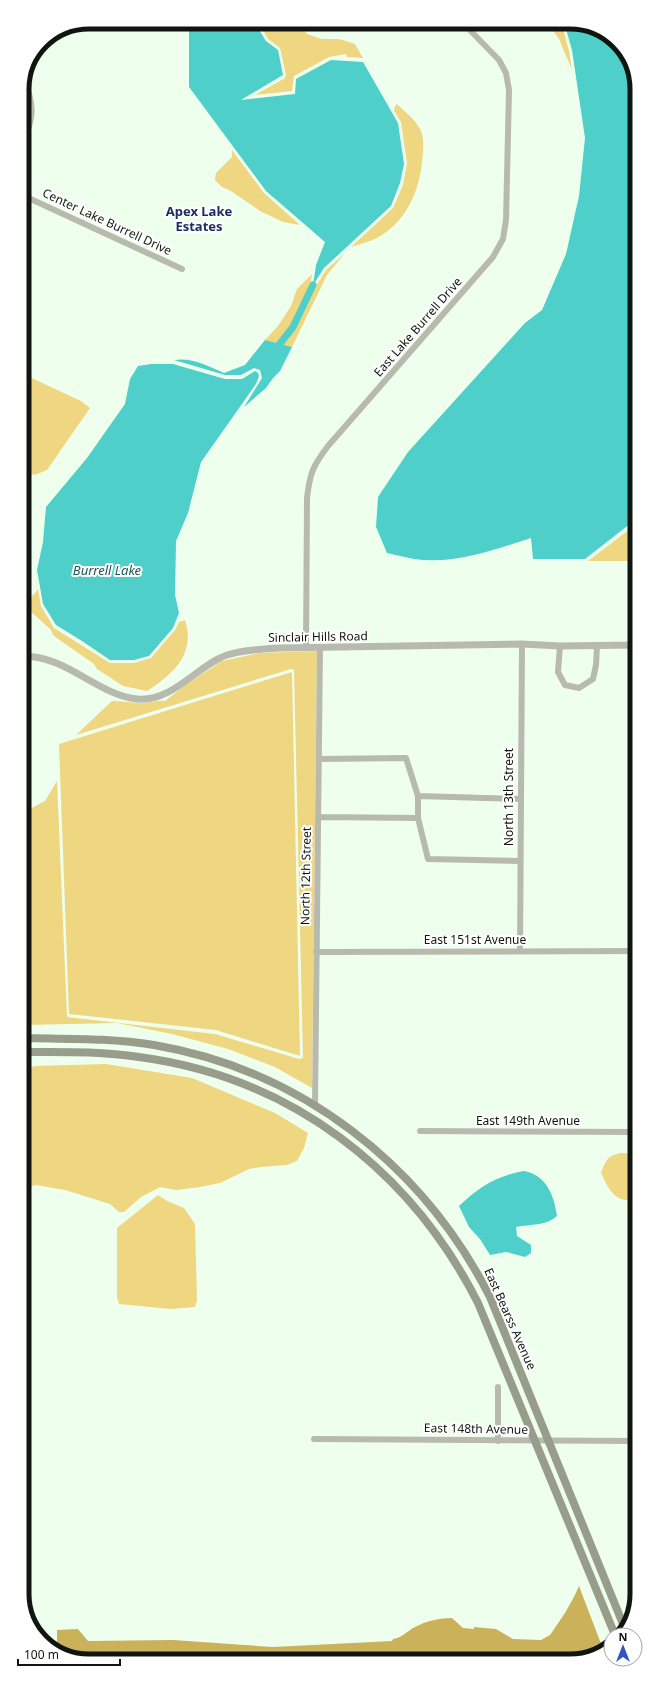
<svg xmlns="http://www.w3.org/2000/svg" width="659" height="1683" font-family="'Noto Sans',sans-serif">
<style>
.green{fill:#efd680}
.forest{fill:#cbb25a}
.water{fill:#4ecfca}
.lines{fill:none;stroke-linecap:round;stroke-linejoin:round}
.canal{stroke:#4ecfca;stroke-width:7}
.minor{stroke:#b8baaf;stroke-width:6}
.tertiary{stroke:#b8baaf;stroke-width:7}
.secondary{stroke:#989c8b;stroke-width:8}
.labels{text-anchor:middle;stroke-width:4;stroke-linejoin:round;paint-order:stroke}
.street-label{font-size:12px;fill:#10160f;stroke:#fff}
.neighbourhood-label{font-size:13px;font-weight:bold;fill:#1a2e65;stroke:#fff}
.water-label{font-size:13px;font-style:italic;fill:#205654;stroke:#fff}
.rim{fill:none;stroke:#10160f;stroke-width:5}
</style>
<rect width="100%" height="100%" fill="#efffee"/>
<path class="green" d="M547,22H561L569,51L572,70L559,39Z
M260,25H300L307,34L322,39H339L355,44L363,58L347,57L346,54L329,57L294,76L292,91L255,95L285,78L286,75L280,48L268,39Z
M397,104C406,113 414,118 420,129C425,139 423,151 422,162C419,193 405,223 377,238C369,242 359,244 351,247L393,208L403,185L407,163L401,122L394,111L395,106Z
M232,150L264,193L300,225L283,222L260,211L231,191L222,187L215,180L216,173L232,157Z
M345,253L327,275L292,347L265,340L278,326L291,306L297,289L312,274L310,287L315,288L326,270Z
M23,374L81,401L90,408L47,470L35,475L23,472Z
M635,525V561H588Z
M38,589L41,606L54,628L110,663H134L151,658L175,630L179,622L185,620C196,654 173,674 147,691L123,686L97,669L94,664L54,636L50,629L28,609L26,605C29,598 34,595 38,589Z
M317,651L312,1088L275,1067L228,1049L172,1034L117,1023L24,1025V812L45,801L57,781L67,1017L215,1034L299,1059L303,1058L294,670L291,669L76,735L112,701C121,701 128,702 137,703C146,704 156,700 165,701L184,686L222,661L260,653Z
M292,672L300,1056L216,1030L69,1014L59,744Z
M106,1064L192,1078L275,1113L308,1133L304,1148L297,1161L287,1165L261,1167L249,1169L220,1183L200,1187L176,1190L160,1187L141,1197L124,1212H119L110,1204L65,1190L36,1185L25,1188L24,1072L34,1066Z
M621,1153L636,1154V1201C613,1201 610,1191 601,1173C606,1160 607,1156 621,1153Z
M158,1195L167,1201L184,1208L195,1224L197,1300L195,1307L171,1309L119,1304L117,1297V1228Z"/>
<path class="forest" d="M579,1586L600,1641L605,1648L591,1658L84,1661L57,1651V1630L78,1629L88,1641L173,1640L273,1647L392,1641L393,1639C402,1638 407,1631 415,1627C426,1621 440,1618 452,1618L463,1628L474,1629V1627L496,1629L513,1639L541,1640L550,1635L565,1613L575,1595Z"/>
<path class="water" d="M564,22H575L611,36L634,68L635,520L585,559H533L531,538C493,550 454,565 414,559C405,557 395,555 387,553L376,527L378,497L408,452L525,323L542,310L566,254L579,196L585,138L572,50Z
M256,25L266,41L278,50L283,75L241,100L295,94L296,79L331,60L363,62L398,123L404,164L400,183L391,206L324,268L313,285L316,265L325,242L266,191L189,87V26Z
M265,340L292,347L280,371L273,378L266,388L244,407L262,378L260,370L254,368L241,375H225L174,360C191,357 209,366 224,373L245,365Z
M151,364H173L225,379H242L255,371L258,373L259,376L256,384L201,462L188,513L176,541L175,595L179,613L173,628L149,656L134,660H110L82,641L56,625L43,604L37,570L43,542L46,507L87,458L125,404L130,379L138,366Z
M524,1171C547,1175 554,1196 557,1216C546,1226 531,1224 516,1227L517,1236L531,1245V1253L525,1257L506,1252L490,1255L480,1239L469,1227L459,1206C479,1187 496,1176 524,1171Z"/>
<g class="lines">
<path class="canal" d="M275,350L293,327L313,285"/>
<path class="minor" d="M22,144C34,119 35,106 24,80
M22,195L182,269
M560,646L558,672L565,685L579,688L593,679L596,665L597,646
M306,648L307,498C310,472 313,466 328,446L493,257L503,239L506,220L509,90L506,73L499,60L463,23
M319,759L406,758L418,796V818L428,859L520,861
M418,796L520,799
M318,817L418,818
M520,951L522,644
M316,952L636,951
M315,1104L320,647
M420,1131L636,1132
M498,1387V1441
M314,1439L637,1441"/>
<path class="tertiary" d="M23,656C67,656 98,695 137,699C170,702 193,671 220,658C235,650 264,649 280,648L522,644L560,646L635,645"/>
<path class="secondary" d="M24,1038C67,1039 111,1038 154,1045C301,1070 423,1165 490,1297L625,1629
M24,1052C63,1052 101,1051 139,1057C290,1077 410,1169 478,1303L615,1635"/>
</g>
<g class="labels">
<g class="street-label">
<text transform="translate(107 222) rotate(25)" y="4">Center Lake Burrell Drive</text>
<text transform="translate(418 327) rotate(-49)" y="4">East Lake Burrell Drive</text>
<text transform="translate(318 637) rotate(-1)" y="4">Sinclair Hills Road</text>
<text transform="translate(509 797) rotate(-90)" y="4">North 13th Street</text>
<text transform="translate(306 876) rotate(-89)" y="4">North 12th Street</text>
<text x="475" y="944">East 151st Avenue</text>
<text x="528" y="1125">East 149th Avenue</text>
<text transform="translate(510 1319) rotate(66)" y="4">East Bearss Avenue</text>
<text transform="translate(476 1429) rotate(1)" y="4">East 148th Avenue</text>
</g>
<g class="neighbourhood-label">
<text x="199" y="216">Apex Lake<tspan x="199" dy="15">Estates</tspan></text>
</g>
<g class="water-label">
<text x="107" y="575">Burrell Lake</text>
</g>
</g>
<path d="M0 0H659V1683H0ZM89 29H570A60 60 0 0 1 630 89V1594A60 60 0 0 1 570 1654H89A60 60 0 0 1 29 1594V89A60 60 0 0 1 89 29Z" fill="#fff" fill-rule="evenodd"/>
<path class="rim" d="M89 29H570A60 60 0 0 1 630 89V1594A60 60 0 0 1 570 1654H89A60 60 0 0 1 29 1594V89A60 60 0 0 1 89 29Z"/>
<g transform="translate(623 1647)"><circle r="19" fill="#ffffff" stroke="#9fa29f"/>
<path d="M0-3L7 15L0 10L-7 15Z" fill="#2f56c5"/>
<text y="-6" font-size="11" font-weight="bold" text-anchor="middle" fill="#10160f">N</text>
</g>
<path d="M18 1659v6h102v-6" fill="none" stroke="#10160f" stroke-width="2"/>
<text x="24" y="1659" font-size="12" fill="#10160f" stroke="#ffffff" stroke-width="3" paint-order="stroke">100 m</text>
</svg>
